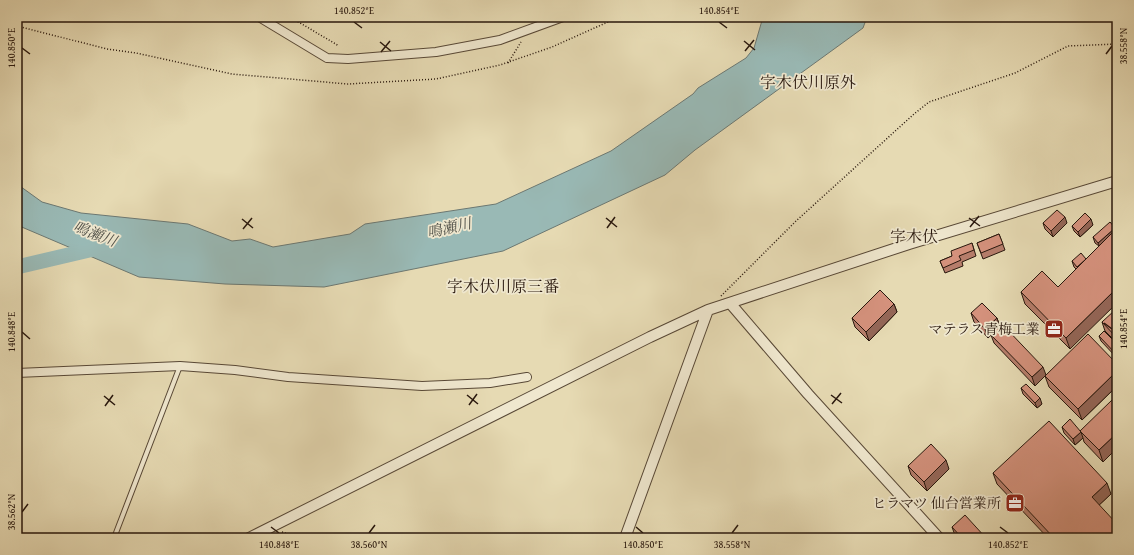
<svg xmlns="http://www.w3.org/2000/svg" width="1134" height="555" font-family="'Gentium Book Plus','Noto Serif JP',serif">
<style>
.water{fill:#99b9b5;stroke:#6c7872}
.lines{fill:none;stroke-linecap:round;stroke-linejoin:round}
.river{stroke:#99b9b5;stroke-width:15}
.service-casing{stroke:#584836;stroke-width:6}
.minor-casing{stroke:#584836;stroke-width:10}
.tertiary-casing{stroke:#584836;stroke-width:12}
.path{stroke:#28170d;stroke-width:1.5;stroke-dasharray:1 2;stroke-linecap:butt}
.service{stroke:#efe7ce;stroke-width:4}
.minor{stroke:#efe7ce;stroke-width:8}
.tertiary{stroke:#efe7ce;stroke-width:10}
.wall{fill:#b67d6b;stroke:#28170d}
.shaded-wall{fill:#946657;stroke:#28170d}
.building{fill:#d4917c;stroke:#28170d}
.ticks{fill:none;stroke:#28170d;stroke-width:1.5}
.labels{text-anchor:middle;stroke-width:3.5;stroke-linejoin:round;paint-order:stroke}
.poi-label{font-size:14px;fill:#28170d;stroke:#efe7ce;text-anchor:end}
.water-label{font-size:15px;font-style:italic;fill:#505048;stroke:#efe7ce}
.quarter-label{font-size:16px;fill:#28170d;stroke:#efe7ce}
.neatline{fill:none;stroke:#28170d;stroke-width:1.5}
.ticks-label{font-size:10px;text-anchor:middle;fill:#28170d}
</style>
<rect width="100%" height="100%" fill="#e6dab3"/>
<filter id="stains"><feTurbulence type="fractalNoise" baseFrequency=".005" numOctaves="4"/><feColorMatrix values="0 0 0 0 .2 0 0 0 0 .09 0 0 0 0 .02 0 0 0 .5 -.17"/></filter>
<radialGradient id="worn" r=".72"><stop offset=".6" stop-color="#630" stop-opacity="0"/><stop offset="1" stop-color="#630" stop-opacity=".3"/></radialGradient>
<path class="water" d="M763,17H867L863,28L695,150L665,175L503,251L324,287L225,284L139,277L17,225V184L42,202L81,213L188,224L232,241L250,239L273,247L350,234L365,224L496,204L611,151L693,94L698,88L746,58L754,48Z"/>
<g class="lines">
<path class="river" d="M17,267L98,248"/>
<defs>
<path id="service" d="M114,538L180,366"/>
<path id="minor" d="M259,17L327,58L348,59L436,52L500,40L563,17
M17,373L180,366L235,370L288,377L422,386L490,383L527,377"/>
<path id="tertiary" d="M730,303L808,394L939,538
M249,538L650,337L708,310L909,244L1117,181
M625,538L708,310"/>
</defs>
<use href="#service" class="service-casing"/>
<use href="#minor" class="minor-casing"/>
<use href="#tertiary" class="tertiary-casing"/>
<path class="path" d="M290,17L339,46
M17,26L107,49L136,53L232,74L348,84L436,79L500,65L552,47L619,17
M508,63L521,42
M721,296L796,221L914,114L929,102L1015,73L1068,46L1117,44
M282,532L300,538"/>
<use href="#service" class="service"/>
<use href="#minor" class="minor"/>
<use href="#tertiary" class="tertiary"/>
</g>
<path class="wall" d="M1043,223H1067L1053,237L1045,229Z
M1093,225L1080,237L1074,231L1072,226Z
M1115,228L1116,229L1070,349L1025,304L1021,292L1058,287L1076,269L1074,267L1072,261L1086,259L1099,246L1095,243L1093,237Z
M999,234L1005,250L983,259L977,243Z
M972,243L976,256L962,262L963,266L945,273L940,261L952,256Z
M894,304L897,312L869,341L855,327L852,318Z
M971,313L997,318L1000,327L1046,375L1117,364V386L1082,420L1049,387L1045,376L1035,386L994,343L991,335L988,338L974,322Z
M1117,313V343L1105,331L1102,322Z
M1099,336L1117,344V358L1101,341Z
M1021,388L1042,404L1037,408L1023,394Z
M1117,405V448L1103,462L1084,442L1083,438L1075,445L1064,433L1062,427L1081,431Z
M908,466L949,469L927,491L911,475Z
M993,473L1111,494L1099,505L1117,538H1048L997,484Z
M952,527L986,538H956Z"/>
<path class="shaded-wall" d="M1065,217L1067,223L1053,237L1051,231Z
M1091,219L1093,225L1080,237L1078,232Z
M1115,228L1117,234L1101,249L1098,243Z
M1117,288V303L1070,349L1066,338Z
M894,304L897,312L869,341L866,332Z
M997,318L1000,327L988,338L985,329Z
M1043,367L1046,375L1035,386L1032,377Z
M1117,371V386L1082,420L1078,409Z
M1040,398L1042,404L1037,408L1035,403Z
M1081,432L1083,438L1075,445L1073,439Z
M1117,433V448L1103,462L1099,450Z
M946,460L949,469L927,491L924,482Z
M1107,483L1111,494L1096,508L1092,497Z"/>
<path class="building" d="M1057,210L1065,217L1051,231L1043,223Z
M1085,213L1091,219L1078,232L1072,226Z
M1110,222L1115,228L1098,243L1093,237Z
M1117,228V288L1066,338L1021,292L1042,271L1058,287Z
M999,234L1003,244L981,253L977,243Z
M972,243L974,250L959,256L961,260L943,268L940,261L952,256L951,251Z
M1081,253L1086,259L1077,267L1072,261Z
M880,290L894,304L866,332L852,318Z
M982,303L997,318L985,329L971,313Z
M1115,310L1117,313V338L1102,322Z
M1002,324L1043,367L1032,377L991,335Z
M1104,331L1117,344V355L1099,336Z
M1088,334L1117,364V371L1078,409L1045,376Z
M1026,384L1040,398L1035,403L1021,388Z
M1112,400L1117,405V433L1099,450L1080,431Z
M1070,419L1081,432L1073,439L1062,427Z
M1049,421L1107,483L1092,497L1117,524V538H1054L993,473Z
M931,444L946,460L924,482L908,466Z
M965,515L986,538H962L952,527Z
M908,534L920,538H907Z"/>
<path class="ticks" d="M354,22L362,28M719,22L727,28M744,41L755,50M380,42L391,51M22,48L30,54M745,51L754,40M381,52L390,41M1106,54L1112,46M606,218L617,227M969,218L980,226M242,219L253,228M970,227L979,216M607,228L615,217M243,229L252,218M1104,323L1112,329M22,332L30,339M467,395L478,404M831,395L842,403M104,396L115,405M832,404L841,393M469,405L477,394M105,406L113,395M22,512L28,504M271,527L279,533M636,527L643,533M1000,527L1008,533M369,533L375,525M732,533L738,525"/>
<defs>
<symbol id="office-square" viewBox="-11 -11 22 22"><rect x="-9" y="-9" width="18" height="18" rx="4" fill="#8f2418" stroke="#efe7ce"/><path d="M-6-3h4V-5.5h4V-3h4V5H-6ZM-1-4.5V-3h2v-1.5ZM-6 0V1H6V0Z" fill="#fff"/></symbol>
</defs>
<g fill-rule="evenodd">
<use href="#office-square" x="1043" y="318" width="22" height="22"/>
<use href="#office-square" x="1004" y="492" width="22" height="22"/>
</g>
<g class="labels">
<g class="poi-label">
<text x="1040" y="334">マテラス青梅工業</text>
<text x="1001" y="508">ヒラマツ 仙台営業所</text>
</g>
<g class="water-label">
<text transform="translate(449 228) rotate(-13)" y="5">鳴瀬川</text>
<text transform="translate(95 234) rotate(21)" y="5">鳴瀬川</text>
</g>
<g class="quarter-label">
<text x="808" y="88">字木伏川原外</text>
<text x="914" y="242">字木伏</text>
<text x="503" y="292">字木伏川原三番</text>
</g>
</g>
<rect width="1134" height="555" fill="none" stroke="#e6dab3" stroke-width="44"/>
<rect x="22" y="22" width="1090" height="511" class="neatline"/>
<g class="ticks-label">
<text x="354" y="14">140.852°E</text>
<text x="719" y="14">140.854°E</text>
<text transform="translate(1123 46) rotate(-90)" y="4">38.558°N</text>
<text transform="translate(11 48) rotate(-90)" y="4">140.850°E</text>
<text transform="translate(1123 329) rotate(-90)" y="4">140.854°E</text>
<text transform="translate(11 332) rotate(-90)" y="4">140.848°E</text>
<text transform="translate(11 512) rotate(-90)" y="4">38.562°N</text>
<text x="279" y="548">140.848°E</text>
<text x="369" y="548">38.560°N</text>
<text x="643" y="548">140.850°E</text>
<text x="732" y="548">38.558°N</text>
<text x="1008" y="548">140.852°E</text>
</g>
<rect width="100%" height="100%" filter="url(#stains)"/>
<rect width="100%" height="100%" fill="url(#worn)"/>
</svg>
